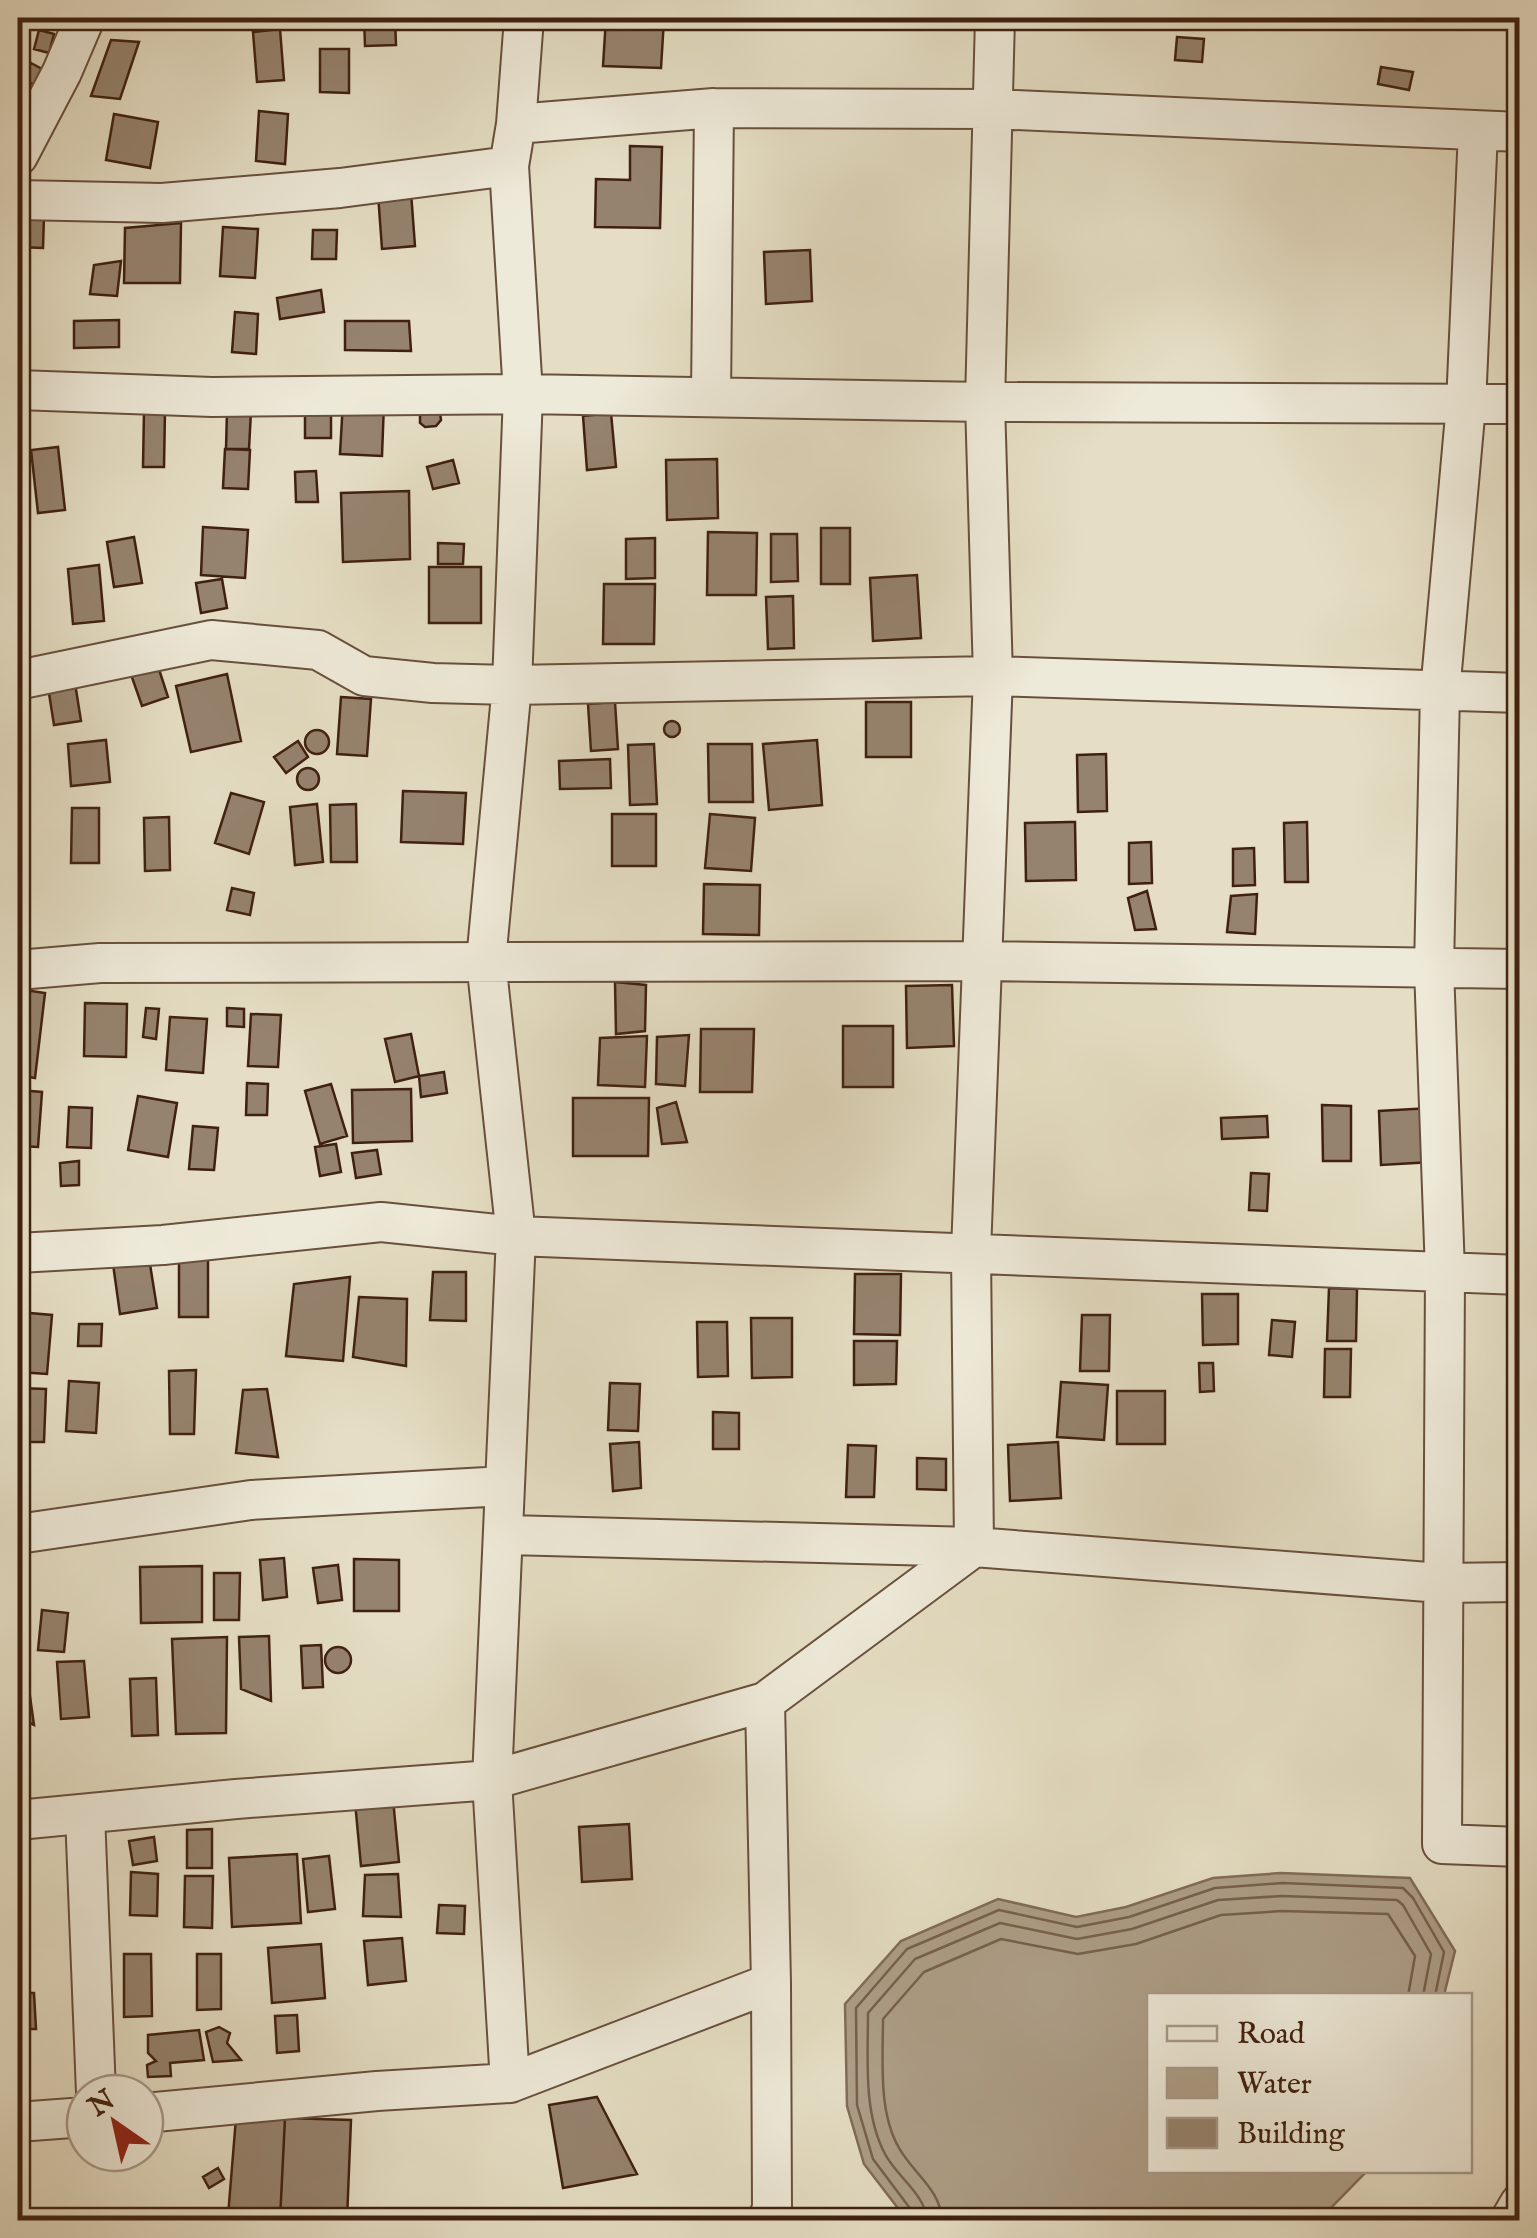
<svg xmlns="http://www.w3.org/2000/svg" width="1537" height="2238" font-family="'IM FELL English',serif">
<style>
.water{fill:#ad9e87;stroke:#816c57;stroke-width:2.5}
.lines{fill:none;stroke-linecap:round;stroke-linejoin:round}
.shore{stroke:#76604c;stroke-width:2.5}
.building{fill:#96836e;stroke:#402110;stroke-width:2.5}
.street-casing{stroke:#69503d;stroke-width:42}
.street{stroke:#eeead9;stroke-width:38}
</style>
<rect width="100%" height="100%" fill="#e5dec4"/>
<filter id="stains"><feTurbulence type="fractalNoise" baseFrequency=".002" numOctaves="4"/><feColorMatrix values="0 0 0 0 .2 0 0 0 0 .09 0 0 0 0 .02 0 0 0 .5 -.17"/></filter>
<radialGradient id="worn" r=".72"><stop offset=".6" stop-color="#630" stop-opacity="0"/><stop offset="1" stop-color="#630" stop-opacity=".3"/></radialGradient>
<path class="water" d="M1281,1873L1410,1878L1455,1951L1444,1995L1150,1996V2170L1367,2171L1319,2220H907L864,2164L847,2106L845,2004L901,1941L998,1899L1076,1917L1126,1907L1213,1878Z"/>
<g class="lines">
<path class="shore" d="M914,2220L912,2211L873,2159L857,2105L856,2008L907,1949L999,1910L1077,1927L1129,1917L1215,1888L1282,1883L1403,1888L1413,1898L1444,1952L1435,1996
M927,2220C925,2194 897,2177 885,2154C863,2113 868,2058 868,2013L915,1959L1000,1923L1077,1939L1132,1929L1218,1900L1282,1896L1397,1900L1403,1905L1431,1954L1423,1996
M942,2220C941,2190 913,2173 899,2148C878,2112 883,2059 883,2019L924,1972L1001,1939L1078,1954L1136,1944L1221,1915L1282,1911L1388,1914L1415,1956L1408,1996"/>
</g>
<path class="building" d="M364,18H395L396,45L365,46Z
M606,18L664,19L661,68L603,66Z
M280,29L284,80L257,82L253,32Z
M39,30L54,34L49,53L34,49Z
M1177,37L1204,39L1202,62L1175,60Z
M111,40L139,42L120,99L91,96Z
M320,49H349V93L320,92Z
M31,63L44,70L36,86L22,78Z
M1381,67L1413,72L1409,90L1378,84Z
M259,111L288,114L285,164L256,161Z
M114,114L158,122L150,168L106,160Z
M630,146L662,147L660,228L595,227L596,179L630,180Z
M411,192L415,246L382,249L378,194Z
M18,215L44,216L43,248L18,247Z
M181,223L180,283H124L125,228Z
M223,227L258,229L255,278L220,276Z
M313,230H337L336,259H312Z
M810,250L812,301L766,304L764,252Z
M121,261L117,296L90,294L94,265Z
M321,290L324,312L280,319L277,298Z
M18,306L29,336L18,340Z
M235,312L258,314L256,354L232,352Z
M119,320V347L74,348V321Z
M345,321H409L411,351L345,350Z
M343,401L384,403L382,456L340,454Z
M305,405H331V438H305Z
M144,410H165L164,467H143Z
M227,411H251L249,449H226Z
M420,412H440L441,420L436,426L425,427L420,423Z
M611,413L616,467L587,470L583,416Z
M58,447L65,510L38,513L31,450Z
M225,449L250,450L248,489L223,488Z
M717,459L718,518L667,520L666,460Z
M453,460L459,483L433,489L427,467Z
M316,471L318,502H296L295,472Z
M409,491L410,559L343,562L341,493Z
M203,527L248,530L245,578L201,575Z
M821,528H850V584H821Z
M708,532L757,533L756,595H707Z
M771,534H797L798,581L771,582Z
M134,537L142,583L114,587L107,542Z
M655,538V578L626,579V539Z
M438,543L464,544L463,564H438Z
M99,565L104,621L73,624L68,569Z
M429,567H481V623H429Z
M917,575L921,638L873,641L870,578Z
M222,579L227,608L201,613L196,583Z
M604,584H655L654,644H603Z
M793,596L794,648L768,649L766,597Z
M155,657L168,697L142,706L128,666Z
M227,674L241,741L191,752L176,686Z
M75,683L81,721L54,725L48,687Z
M341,697L371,699L367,756L337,754Z
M615,702L618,749L591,751L588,704Z
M866,702H911V757H866Z
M664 729a8 8 0 1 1 16 0a8 8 0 1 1-16 0Z
M305 742a12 12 0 1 1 24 0a12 12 0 1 1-24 0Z
M106,740L110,782L71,786L68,744Z
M817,740L822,805L769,810L763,744Z
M298,741L308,757L286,773L274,757Z
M654,744L657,804L630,805L628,745Z
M708,744H752L753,802H709Z
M1106,754L1107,811L1078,812L1077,755Z
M610,759L611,788L560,789L559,761Z
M297 779a11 11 0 1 1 22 0a11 11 0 1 1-22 0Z
M403,791L466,793L463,844L401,842Z
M231,793L264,802L249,854L215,843Z
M317,804L323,862L295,865L290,807Z
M356,804L357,862H331L330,805Z
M72,808H99V863H71Z
M612,814H656V866H612Z
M710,814L755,818L751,871L705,868Z
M169,817L170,870L145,871L144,818Z
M1070,822H1075L1076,880L1026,881L1025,823Z
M1307,822L1308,882H1285L1284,823Z
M1151,842L1152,883L1129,884V843Z
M1254,848L1255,885L1233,886V849Z
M704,884L760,885L759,935L703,934Z
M232,888L254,893L250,915L227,910Z
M1147,891L1156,929L1135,930L1128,898Z
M1257,894L1255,934L1227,932L1231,896Z
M615,982L646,985L645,1031L616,1034Z
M952,985L954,1046L907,1048L906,986Z
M18,989L45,993L35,1078L18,1075Z
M85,1003L127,1004L126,1057L84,1056Z
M146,1008L159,1009L156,1039L143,1037Z
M227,1008L244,1009V1027L227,1026Z
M251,1014L281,1015L278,1067L248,1066Z
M170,1017L207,1019L203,1073L166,1070Z
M843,1026H893V1087H843Z
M701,1029H754L752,1092H700Z
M411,1034L419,1076L395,1082L385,1039Z
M689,1035L685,1086L656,1084L657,1037Z
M647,1036L645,1087L598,1085L600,1038Z
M444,1072L447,1093L421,1097L419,1076Z
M247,1083L268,1084L267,1115H246Z
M331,1084L347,1136L320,1144L305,1091Z
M411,1089L412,1141L353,1143L352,1090Z
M18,1090L42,1092L38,1147L18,1146Z
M138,1096L177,1103L168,1157L128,1150Z
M573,1098H649L648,1156H573Z
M676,1102L687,1142L662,1144L657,1108Z
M1322,1105L1351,1106V1161H1323Z
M69,1107L92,1108L91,1148L67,1147Z
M1430,1108L1432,1162L1381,1165L1379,1111Z
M1267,1116L1268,1137L1222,1139L1221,1118Z
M193,1126L218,1128L214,1170L189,1169Z
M336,1144L341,1172L320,1176L315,1147Z
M377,1150L381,1174L356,1178L352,1153Z
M79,1161V1185L61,1186L60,1163Z
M1251,1173L1269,1174L1267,1211L1249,1210Z
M208,1257V1317H179V1258Z
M149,1258L157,1308L120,1314L113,1264Z
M433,1272H466V1321L430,1320Z
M855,1274H901L900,1335L854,1334Z
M350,1277L343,1361L286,1356L294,1284Z
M1329,1288L1357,1289L1356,1341H1327Z
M1202,1294H1238V1344L1203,1345Z
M359,1297L407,1299L406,1366L353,1357Z
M18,1312L52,1315L47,1374L18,1372Z
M1082,1315H1110L1109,1371H1080Z
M751,1318H792V1377L752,1378Z
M1272,1320L1295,1322L1292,1357L1269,1355Z
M697,1322H727L728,1376L698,1377Z
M79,1324H102L101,1346H78Z
M854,1341H897L896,1384L854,1385Z
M1325,1349H1351L1350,1397H1324Z
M1199,1363H1213L1214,1391L1200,1392Z
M196,1370L194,1434H170L169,1371Z
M69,1381L99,1383L96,1433L66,1431Z
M1061,1382L1108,1385L1104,1440L1057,1437Z
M610,1383L640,1384L638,1431L608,1430Z
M18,1388L46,1389L44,1442H18Z
M267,1389L278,1457L236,1453L243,1390Z
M1117,1391H1165V1444H1117Z
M713,1412L739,1413V1449H713Z
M639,1442L641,1488L613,1491L610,1444Z
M1058,1442L1061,1498L1010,1501L1008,1445Z
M848,1445L876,1446L874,1497H846Z
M917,1458L946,1459V1490L917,1489Z
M284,1558L287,1597L263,1600L260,1560Z
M354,1559L399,1560V1611H354Z
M338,1565L342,1600L318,1603L313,1568Z
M202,1566V1622L141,1623L140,1567Z
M214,1573H240L239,1620H214Z
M42,1610L68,1613L64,1652L38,1650Z
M269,1636L271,1701L241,1689L239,1637Z
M227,1637L226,1733L176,1734L172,1639Z
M321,1645L323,1687L303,1688L301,1646Z
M325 1660a13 13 0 1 1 26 0a13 13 0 1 1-26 0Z
M84,1661L89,1717L61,1719L57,1662Z
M18,1668H26L34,1725L18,1718Z
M156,1678L158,1735L132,1736L130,1679Z
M393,1799L399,1862L361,1866L355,1802Z
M629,1824L632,1879L582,1882L579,1827Z
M212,1829V1868H187V1830Z
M154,1837L157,1861L133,1865L129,1841Z
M297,1854L301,1923L232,1927L229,1858Z
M329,1856L335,1909L308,1912L303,1859Z
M131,1872L158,1874L157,1916L130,1915Z
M398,1874L401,1917L363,1916L365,1875Z
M185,1876H213L212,1928L184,1927Z
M18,1885H28L27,1949H18Z
M439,1905L465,1906L464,1934L437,1933Z
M402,1938L406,1981L368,1985L364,1941Z
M321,1944L325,1998L272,2003L268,1948Z
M124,1954H151L152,2016L124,2017Z
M197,1954H221V2009L197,2010Z
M18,1993H34L36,2029H18Z
M297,2015L299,2051L277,2053L275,2016Z
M219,2027L230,2033L227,2043L241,2060L213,2062L206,2032Z
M199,2030L204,2060L170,2063L171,2076L148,2077L147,2065L156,2061L148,2053V2035Z
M597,2097L637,2174L563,2188L549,2105Z
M236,2118H285L280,2220L228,2216Z
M285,2118L351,2120L347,2220H280Z
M218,2168L224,2179L209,2188L203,2177Z
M28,2190L30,2220H18V2191Z
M165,2209L221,2211V2220H163Z"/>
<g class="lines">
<defs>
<path id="street" d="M516,124L714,108L992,109L1520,132
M1478,131L1466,405L1440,692L1434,968L1445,1272L1442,1844L1520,1847
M18,156L62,72L85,18
M18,200L162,203L340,188L509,166
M18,390L212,397L523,394L985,402L1520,404
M711,396L714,108
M18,680L211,640L318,650L364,676L433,683L512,685L993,676L1520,693
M18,970L100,963L983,961L1520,969
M18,1253L163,1245L381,1222L516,1236L1520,1275
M18,1534L251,1500L505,1486
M504,1535L974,1547L1441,1583L1520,1582
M765,1702L771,1983L772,2209L767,2220
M85,1814L96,2093
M18,1820L236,1799L492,1780L765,1702L974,1547L971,1252L993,676L985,402L995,18
M510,2083L492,1780L516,1236L486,961L512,685L523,394L509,166L516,124L524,18
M145,2113L377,2091L510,2083L771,1983
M18,2122L85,2117
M1510,2220L1520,2203"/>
</defs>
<use href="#street" class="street-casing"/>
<use href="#street" class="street"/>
</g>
<rect width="1537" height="2238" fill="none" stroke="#e5dec4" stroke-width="60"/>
<rect x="20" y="20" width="1497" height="2198" fill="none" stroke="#402110" stroke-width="5"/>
<rect x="30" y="30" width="1477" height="2178" fill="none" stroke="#402110" stroke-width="2.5"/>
<rect x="1147" y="1993" width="325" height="180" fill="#eeead9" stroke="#a89a89" stroke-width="2.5"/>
<rect x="1167" y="2026" width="50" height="15" fill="#eeead9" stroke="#a89a89" stroke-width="2.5"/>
<text x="1237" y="2043" font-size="30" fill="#402110">Road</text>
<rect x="1167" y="2068" width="50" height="30" fill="#ad9e87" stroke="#a89a89" stroke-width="2.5"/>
<text x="1237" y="2093" font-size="30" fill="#402110">Water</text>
<rect x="1167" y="2118" width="50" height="30" fill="#96836e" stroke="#a89a89" stroke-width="2.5"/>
<text x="1237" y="2143" font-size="30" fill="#402110">Building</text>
<g transform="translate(115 2123) rotate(326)"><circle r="48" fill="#eeead9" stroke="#a89a89" stroke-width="2.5"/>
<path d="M0-8L18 38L0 25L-18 38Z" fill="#8f2418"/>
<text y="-15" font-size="28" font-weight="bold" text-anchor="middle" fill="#402110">N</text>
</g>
<rect width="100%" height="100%" filter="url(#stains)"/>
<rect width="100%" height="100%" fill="url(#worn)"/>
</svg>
